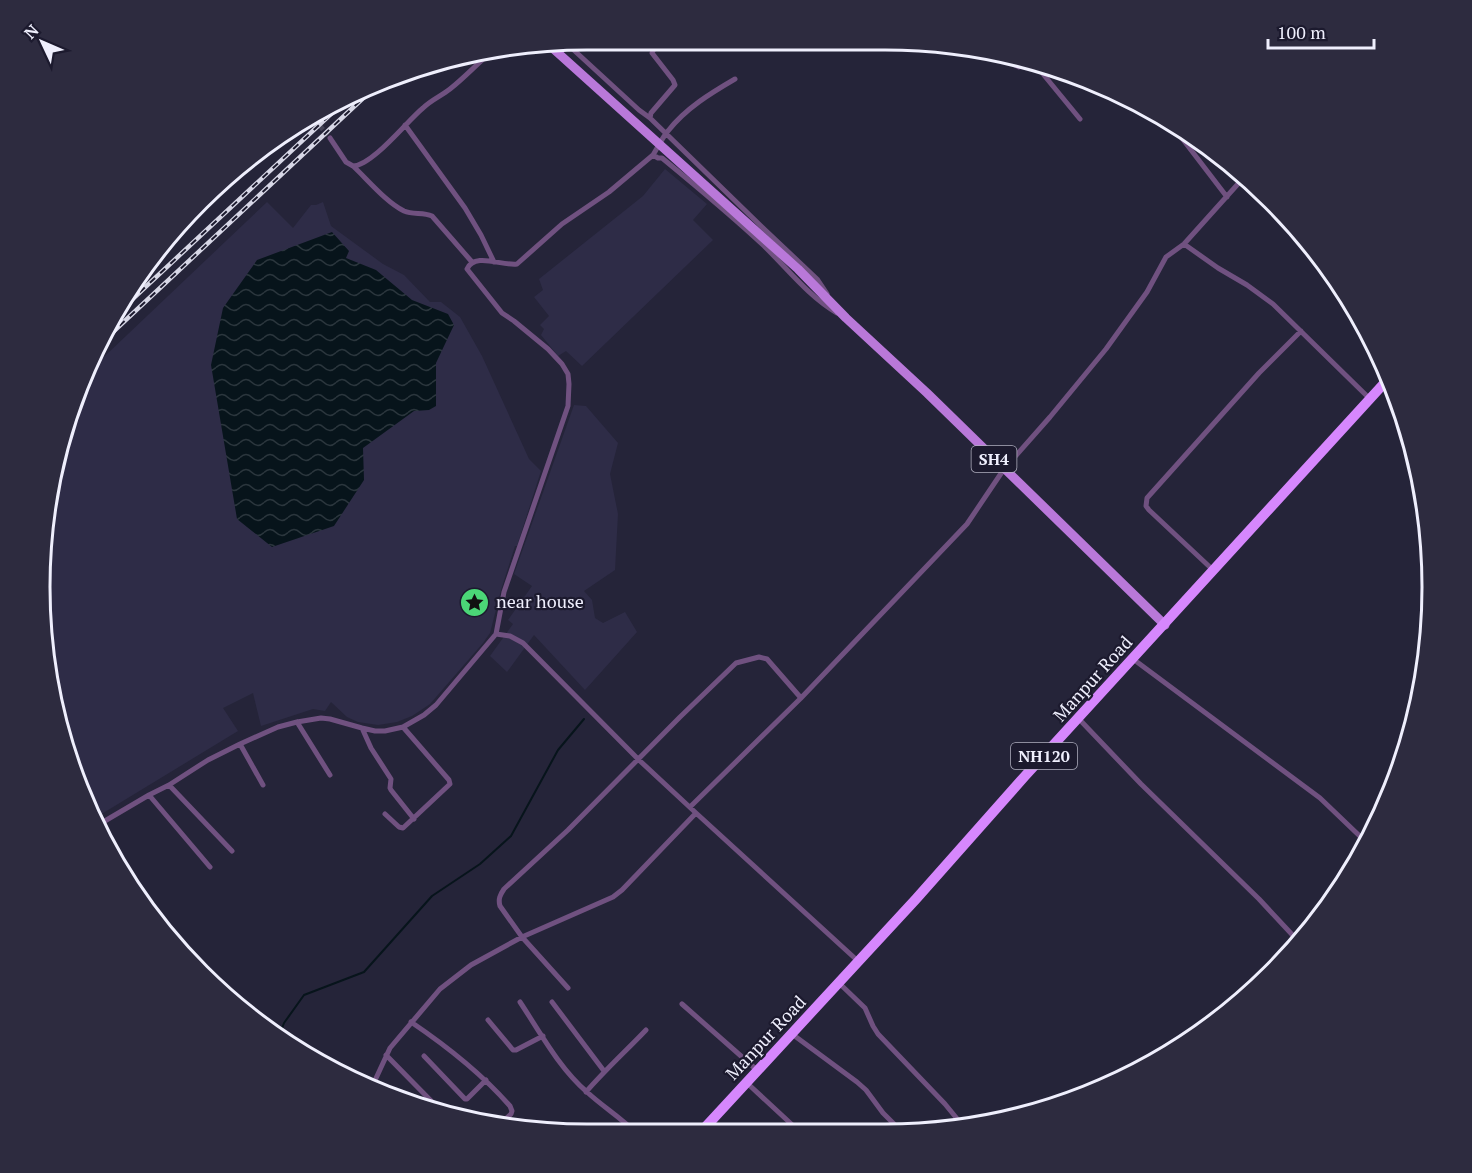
<svg xmlns="http://www.w3.org/2000/svg" width="1472" height="1173" font-family="'PT Serif',serif">
<style>
.built{fill:#2e2c47}
.water{fill:url(#water-waves)}
.lines{fill:none;stroke-linecap:round;stroke-linejoin:round}
.stream{stroke:#07141b;stroke-width:2}
.street-tunnel{stroke:#434256;stroke-width:5;stroke-dasharray:5 2.5;stroke-linecap:butt}
.street{stroke:#705180;stroke-width:5}
.primary{stroke:#b978d9;stroke-width:9}
.highway{stroke:#d687fd;stroke-width:10}
.rail-casing{stroke:#d7d7e6;stroke-width:4.5}
.rail{stroke:#1c1a2e;stroke-width:2;stroke-dasharray:7;stroke-linecap:butt}
.labels{text-anchor:middle;stroke-width:4.5;stroke-linejoin:round;paint-order:stroke}
.shield{fill:#1c1a2e;stroke:#b0afbf;stroke-width:1.5}
.shield-label{font-size:16px;font-weight:bold;fill:#efeffd}
.poi-label{font-size:18px;fill:#efeffd;stroke:#1c1a2e;text-anchor:start}
.street-label{font-size:18px;fill:#efeffd;stroke:#1c1a2e}
.rim{fill:none;stroke:#efeffd;stroke-width:3}
</style>
<defs>
<pattern id="water-waves" width="16" height="10" patternUnits="userSpaceOnUse" patternTransform="scale(1.5)"><rect width="16" height="10" fill="#07141b"/><path d="M0 5q4-4 8 0t8 0" fill="none" stroke="#2b363d"/></pattern>
</defs>
<rect width="100%" height="100%" fill="#252439"/>
<path class="built" d="M665,169L707,204L693,220L713,240L582,366L566,351L558,356L541,335L544,329L540,325L549,316L534,297L543,290L539,279L643,196Z
M267,202L293,228L311,205H316L323,202L331,226L383,264L404,275L430,302H441L460,317L482,356L529,459L541,471L517,546H515L501,590L490,633L483,643L430,704L412,716L397,722L378,725L358,722L347,717L331,702L325,711L313,709L261,726L253,693L223,708L238,731L95,818L58,728L39,586L58,444L87,373Z
M574,405L586,406L618,443L610,474L618,514L615,570L584,591L592,600L595,618L603,623L625,612L637,632L585,690L534,635L507,672L490,656L513,624L508,620L532,586L514,574Z"/>
<path class="water" d="M276,141L268,152L153,260L200,199Z
M332,232L349,251L346,258L376,270L412,300L448,314L454,325L436,363V406L429,410L414,411L363,448L364,480L334,526L272,547L237,519L211,365L223,308L257,260Z"/>
<g class="lines">
<path class="stream" d="M279,1036L284,1023L304,995L364,972L432,896L480,864L511,836L558,750L584,719"/>
<path class="street-tunnel" d="M315,120L330,138"/>
<path class="street" d="M667,39L654,49L652,53L673,80L675,85L651,113L650,118L762,227L817,279L827,294
M565,42L639,110L650,118
M1008,58L1015,65L1019,67L1025,65L1029,62
M1034,63L1080,119
M311,114L315,120
M1165,116L1227,197
M405,125L465,208L481,235L494,262
M330,138L346,162L353,166C373,165 407,121 423,108C431,100 441,96 450,89C464,78 477,64 491,52
M653,155C658,147 662,138 668,131C686,108 711,93 735,79
M353,166C368,180 386,202 404,211C413,215 423,212 432,216L472,262
M1184,244L1218,268L1247,285L1273,304L1370,399
M1213,570L1149,510L1146,506L1147,498L1259,373L1301,331
M496,634L504,592L568,406L569,384L568,374L562,364L548,349L514,321L502,313L467,269C475,252 501,266 517,264L562,224L609,192L653,155L658,158H662C696,186 730,214 763,245C787,268 808,296 837,313
M1133,659L1320,798L1367,843
M1079,719L1141,784L1259,899L1299,942
M297,722L330,775
M362,728L371,748L391,779L390,788L391,790L414,819
M240,744L263,785
M169,785L232,851
M149,795L210,867
M690,807L801,698L967,524L1004,469L1050,417L1106,349L1147,292L1166,257L1184,244L1246,175
M385,814L399,827L403,828L450,784L449,780L403,727
M98,825L149,795L169,785L208,760L240,744L278,727L297,722L321,718L330,719L362,728L375,731H385L403,727L424,715L436,705L496,634L510,636L523,643L639,760L696,813L859,962
M204,974L206,972L221,982L258,1024
M839,983L865,1008L873,1026L878,1034L945,1104L963,1126
M568,988L522,937L500,906C498,899 500,895 504,889L568,830L680,717L736,663L759,657L767,659L801,698
M520,1002C540,1032 559,1068 587,1092C603,1107 622,1118 637,1134
M552,1002L604,1071
M682,1004L758,1071
M488,1020L513,1050H516L543,1036
M411,1022C448,1047 481,1073 510,1106L512,1111L511,1114L499,1125
M792,1034L857,1082L866,1090L883,1113L903,1133
M386,1055L442,1112
M424,1056L465,1099H467L486,1080
M374,1081L389,1096
M747,1083L801,1133
M371,1089L390,1048L440,989L471,965L522,937L613,897L622,890L696,813
M586,1092C605,1070 626,1051 646,1030"/>
<path class="primary" d="M548,44L798,269L846,318L927,393L1165,625"/>
<path class="highway" d="M699,1134L916,899L1025,776L1389,378"/>
<defs>
<path id="rail" d="M109,321L348,98
M99,345L375,87"/>
</defs>
<use href="#rail" class="rail-casing"/>
<use href="#rail" class="rail"/>
</g>
<defs>
<symbol id="sight-disc" viewBox="-11 -11 22 22"><circle r="9.5" fill="#4bd677" stroke="#1c1a2e"/><path d="M0-6L1.8-2.2L6-1.7L2.9 1.2L3.7 5.4L0 3.3L-3.7 5.4L-2.9 1.2L-6-1.7L-1.8-2.2Z" fill="#111"/></symbol>
</defs>
<g fill-rule="evenodd">
<use href="#sight-disc" x="458" y="586" width="33" height="33"/>
</g>
<g class="labels">
<g class="shield">
<rect x="971.5" y="446" width="45" height="26" rx="4.5"/>
<rect x="1011" y="743" width="66" height="26" rx="4.5"/>
</g>
<g class="shield-label">
<text x="994" y="465">SH4</text>
<text x="1044" y="762">NH120</text>
</g>
<g class="poi-label">
<text x="496" y="608">near house</text>
</g>
<g class="street-label">
<text transform="translate(1093 679) rotate(-48)" y="6">Manpur Road</text>
<text transform="translate(766 1038) rotate(-47)" y="6">Manpur Road</text>
</g>
</g>
<path d="M0 0H1472V1173H0ZM587 50H885A537 537 0 0 1 1422 587V587A537 537 0 0 1 885 1124H587A537 537 0 0 1 50 587V587A537 537 0 0 1 587 50Z" fill="#2d2b3f" fill-rule="evenodd"/>
<path class="rim" d="M587 50H885A537 537 0 0 1 1422 587V587A537 537 0 0 1 885 1124H587A537 537 0 0 1 50 587V587A537 537 0 0 1 587 50Z"/>
<g transform="translate(42 42) rotate(314)" stroke="#1c1a2e" stroke-width="4.5" paint-order="stroke">
<path d="M0-4.5L10 22L0 15L-10 22Z" fill="#efeffd"/>
<text y="-9" font-size="16" font-weight="bold" text-anchor="middle" fill="#efeffd">N</text>
</g>
<path d="M1268 39v9h106v-9" fill="none" stroke="#efeffd" stroke-width="3"/>
<text x="1277" y="39" font-size="18" fill="#efeffd" stroke="#1c1a2e" stroke-width="4.5" paint-order="stroke">100 m</text>
</svg>
